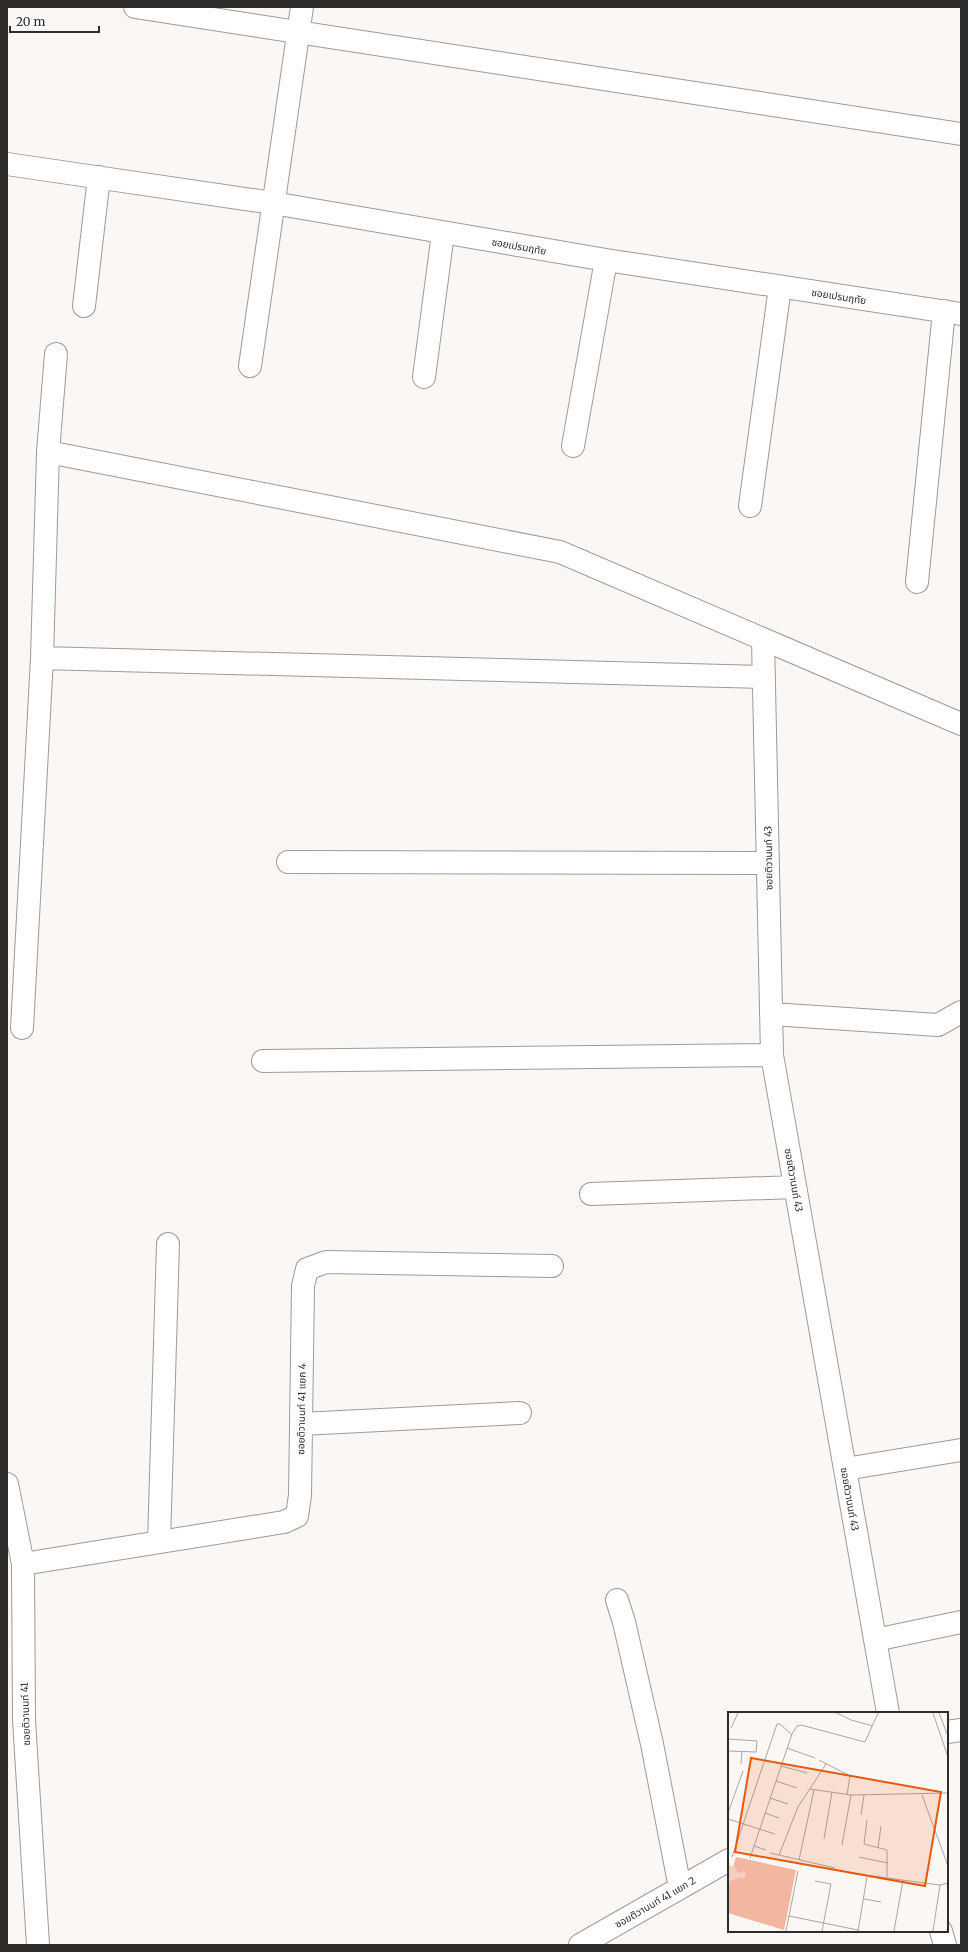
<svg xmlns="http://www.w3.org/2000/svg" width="968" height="1952" font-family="Merriweather,'Noto Sans Thai',serif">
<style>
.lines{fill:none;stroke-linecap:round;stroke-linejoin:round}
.minor-casing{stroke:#9e9a98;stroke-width:24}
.minor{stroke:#fff;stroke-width:22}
.labels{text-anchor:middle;stroke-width:4;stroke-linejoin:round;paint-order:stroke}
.street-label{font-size:10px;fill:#2d2c2b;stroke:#fff}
.inset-road{fill:none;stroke:#a9a6a4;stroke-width:1}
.view{fill:#e8590c;fill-opacity:0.15;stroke:#e8590c;stroke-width:2}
.inset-edge{fill:none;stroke:#2d2c2b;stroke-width:2}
</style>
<rect width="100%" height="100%" fill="#fbf7f5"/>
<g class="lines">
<defs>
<path id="minor" d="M135,7L961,134
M7,164L273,203L606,260L961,314
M84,306L99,177
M250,366L302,7
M424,377L443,233
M573,446L606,260
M48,452L560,552L961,724
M750,506L780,287
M917,582L944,311
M763,640L772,1055L888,1713
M42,658L764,677
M288,862L768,863
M771,1014L938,1025L961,1012
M22,1028L42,658L48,452L56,354
M263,1061L772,1055
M591,1194L795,1187
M301,1424L520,1413
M845,1469L961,1450
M7,1484L23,1564L24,1720L38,1945
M159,1542L168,1244
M23,1564L284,1522L297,1516L300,1495L303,1286L307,1269L326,1262L552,1266
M617,1600L624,1622L652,1744L680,1888
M875,1640L961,1622
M947,1732L961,1730
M941,1931L945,1945
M580,1945L729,1860"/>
</defs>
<use href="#minor" class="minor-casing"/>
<use href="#minor" class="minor"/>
</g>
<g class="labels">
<g class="street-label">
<text transform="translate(519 246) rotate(10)" y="4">ซอยเปรมฤทัย</text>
<text transform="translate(839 296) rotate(9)" y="4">ซอยเปรมฤทัย</text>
<text transform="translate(768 858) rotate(-91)" y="4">ซอยติวานนท์ 43</text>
<text transform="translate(794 1180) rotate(80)" y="4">ซอยติวานนท์ 43</text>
<text transform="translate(301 1409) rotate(-89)" y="4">ซอยติวานนท์ 41 แยก 4</text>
<text transform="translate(850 1499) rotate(80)" y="4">ซอยติวานนท์ 43</text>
<text transform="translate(25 1714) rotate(-92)" y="4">ซอยติวานนท์ 41</text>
<text transform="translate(655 1902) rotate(-30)" y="4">ซอยติวานนท์ 41 แยก 2</text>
</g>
</g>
<g transform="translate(728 1712)">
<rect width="220" height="220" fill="#fbf7f5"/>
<path d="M8,145L68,158L56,218L0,201V173Z" fill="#f3b6a1"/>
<path d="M0,153L6,154L10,161L16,159L18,163L15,167L12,165L0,170Z" fill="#f8cec0"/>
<path class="inset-road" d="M109,1L123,8L145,14M205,1L220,45M211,1L220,24M3,16L10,1M0,27L29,29L28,40L0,39M59,36L87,46M91,48L122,64L119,83M13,52L14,39M53,54L79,61M48,69L69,76M82,77L123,83L220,81M194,83L220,154M42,86L60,92M0,101L15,59M37,101L51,106M133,103L136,83M0,107L47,122M139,108L136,132L159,138V165M96,127L104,80M114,133L123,83M26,134L38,138M150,136L153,114M42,141L107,156M51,143L70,95L98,52M4,145L49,12H52L64,23M131,145L160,151M22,146L64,22L69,14L73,13L137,30L150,1M71,148L86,78M121,161L212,173L220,171M87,169L103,172L94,219M136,187L153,190M61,204L130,218M58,219L70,159M130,219L139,165M166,219L175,168M205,219L212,173"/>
<path class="view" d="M23,46L213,80L197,174L7,140Z"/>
<rect width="220" height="220" class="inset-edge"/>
</g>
<rect width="968" height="1952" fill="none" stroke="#2d2c2b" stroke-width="16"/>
<path d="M10 26v6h89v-6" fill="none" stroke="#2d2c2b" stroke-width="2"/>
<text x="16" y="26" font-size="12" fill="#2d2c2b" stroke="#ffffff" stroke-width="3" paint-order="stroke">20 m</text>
</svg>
